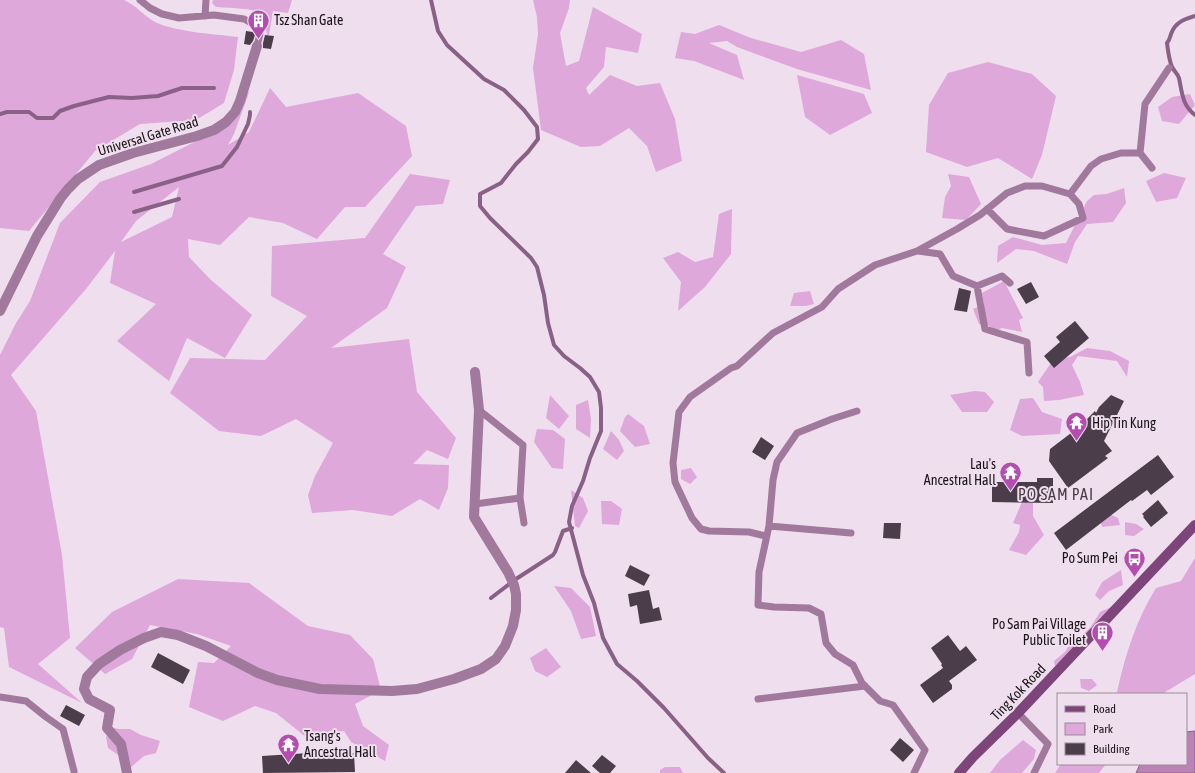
<svg xmlns="http://www.w3.org/2000/svg" width="1195" height="773" font-family="'Asap Condensed',sans-serif">
<style>
.green{fill:#dfa8da;fill-rule:evenodd}
.water{fill:#ba82b5;stroke:#8a6186}
.lines{fill:none;stroke-linecap:round;stroke-linejoin:round}
.stream{stroke:#8a6186;stroke-width:4}
.building{fill:#4b3d4a}
.service{stroke:#a0799d;stroke-width:7}
.minor{stroke:#a0799d;stroke-width:10}
.secondary{stroke:#7d4579;stroke-width:10}
.labels{text-anchor:middle;stroke-width:4;stroke-linejoin:round;paint-order:stroke}
.poi-label{font-size:14px;fill:#191318;stroke:#efdeed;text-anchor:start}
.street-label{font-size:14px;fill:#191318;stroke:#efdeed}
.quarter-label{font-size:16px;letter-spacing:1px;fill:#493b47;stroke:#efdeed}
</style>
<rect width="100%" height="100%" fill="#efdeed"/>
<path class="green" d="M0,0H124C136,5 144,16 155,22C176,32 214,34 238,37L234,70L224,103L196,120L140,124L95,151L29,231L0,228Z
M213,0H292L288,13L273,11L269,35H267C266,26 263,16 254,11C248,8 224,8 216,7L212,3Z
M533,0H570L569,8L560,33L566,66L579,61L593,7L642,34L638,53L606,47L604,67L586,88L589,95L610,75L637,86L660,83L675,119L682,161L656,172L647,146L629,128L600,146L581,147L541,130L533,68L538,34L537,17Z
M719,25L751,38L801,52L841,40L864,54L871,90L797,69L737,47L727,41L709,43L737,55L744,80L694,61L675,58L681,32L695,34Z
M988,62L1032,74L1056,96L1042,155L1032,179L998,158L967,167L926,152L929,105L948,73Z
M797,75L864,94L872,113L830,135L805,117Z
M270,88L286,107L358,93L406,126L412,156L365,207H345L317,239L283,223L249,217L220,245L188,239L189,257L210,279L252,315L225,358L187,338L169,381L117,341L156,304L110,283L115,251L86,289L11,375L36,411L62,555L70,638L38,664L82,703L9,667L4,628L0,627V355L16,323L30,301L60,223L100,182L151,164L226,126L250,90L234,134L228,145L249,132ZM179,187L172,217L121,242L136,221Z
M1190,94L1195,105L1179,124L1162,121L1158,107L1172,97Z
M1164,173L1186,178L1177,198L1156,202L1146,181Z
M410,174L450,180L443,204L416,206L383,254L406,267L387,308L331,348L409,339L417,392L456,438L448,459L427,450L413,464L449,465L448,488L439,510L420,499L392,516L353,510L312,513L308,495L315,476L333,443L296,419L261,436L219,431L170,393L190,358L265,360L307,316L271,296L272,246L365,238Z
M948,174L969,177L981,204L966,220L942,218L945,197L951,186Z
M1124,188L1126,203L1113,222L1087,224L1075,242L1067,264L1034,251L1016,249L997,263L998,246L1013,237L1042,245L1066,243L1087,201L1094,195L1107,194Z
M732,209L731,254L705,287L678,311L681,282L663,258L678,252L695,262L713,257L719,214Z
M1004,281L1023,318L1019,320L1022,332L1002,328L991,333L989,326L979,324L973,309L984,304L982,293Z
M810,291L814,304L806,306H790L794,293Z
M1087,348L1110,351L1129,361L1127,377L1117,361L1078,356L1072,365L1080,382L1084,395L1059,400L1044,401L1043,387L1038,382L1053,360L1070,357Z
M975,391L985,392L994,402L987,412H962L950,395Z
M550,395L569,416L559,429L546,418Z
M1033,398L1042,412L1062,419L1060,434L1022,436L1010,430L1020,399Z
M588,400L591,419L590,438L576,429V405Z
M628,414L644,426L650,444L635,447L620,431L625,417Z
M537,429L553,430L565,439L563,469L552,468L534,442Z
M611,431L619,440L624,451L617,460L603,449Z
M691,468L697,477L690,484L681,479V470Z
M1028,482L1033,484V516L1044,535L1026,555L1009,550L1019,532L1020,525L1013,523L1028,488Z
M571,490L583,498L588,511L579,528L575,526Z
M601,501H611L622,509L619,525L602,524Z
M1107,513L1118,518L1120,525L1102,527L1099,515Z
M1125,522L1136,524L1144,529L1134,536L1125,535Z
M1195,558V674L1162,694H1122L1117,692C1125,656 1136,620 1156,588L1181,581Z
M1121,570L1123,585L1109,591L1100,600L1095,595L1102,582Z
M178,579L249,583L308,626L350,635L373,659L381,690L355,704L363,726L389,745L385,761L351,742L344,731L307,738L276,713L255,706L223,721L189,707L198,662L214,663L231,646L197,634L150,625L132,659L105,674L75,648L112,612Z
M554,586L571,588L590,607L596,636L581,639L571,611Z
M1111,607H1123L1109,624L1107,632L1102,629L1055,666L1054,661L1065,652L1068,647L1090,628L1100,612Z
M546,648L561,667L547,677L535,671L530,658Z
M1080,679H1092L1097,685L1089,691L1081,688Z
M114,728L119,729H130L141,735L160,741L156,753L144,756L130,768L121,757L108,748L106,737Z
M1023,740L1036,750L1034,759L1022,773H990L1000,760Z
M1061,764H1106L1099,773H1055Z
M665,767H680L683,773H660V770Z"/>
<path class="water" d="M1195,731V773H1136L1140,764H1186V732Z"/>
<g class="lines">
<path class="stream" d="M431,0L438,31L447,45L484,79L504,90L524,110L537,127L538,139L528,152L516,164L501,183L480,194V206L490,218L531,258L537,267L544,295L548,323L554,345L564,356L580,368L590,377L599,392L601,408V431L590,458L583,481L572,506L569,522L583,575L594,603L603,638L617,664L637,681L664,708L708,758L724,773
M1195,16C1185,19 1175,22 1171,34C1170,37 1170,39 1167,43C1168,51 1169,60 1172,67C1174,71 1178,74 1179,78C1182,92 1182,105 1195,115
M0,114L7,112H29L37,118H53L60,111L74,106L109,97L132,98L158,96L182,88H214
M134,192L222,166L237,147L248,124L250,115V112
M134,212L179,199
M491,598L516,579L553,555L555,552L563,531L572,528"/>
</g>
<path class="building" d="M246,31L253,32L255,35L253,41L250,45L244,44Z
M265,35L274,36L271,49L263,48V43Z
M1031,282L1039,297L1026,304L1017,289Z
M959,288L971,291L967,312L954,310Z
M1075,321L1089,338L1054,368L1044,356L1060,342L1056,337Z
M1111,395L1124,401L1104,441L1112,451L1105,456L1108,458L1068,488L1049,461L1050,449L1079,427L1095,411L1096,413L1099,407Z
M761,437L774,446L765,460L752,452Z
M1158,455L1174,477L1151,495L1147,490L1132,501L1131,500L1066,550L1054,533Z
M1037,478H1053V503L992,502V482H1037Z
M1158,500L1168,513L1151,527L1143,517L1144,516L1142,514Z
M884,523H901L900,539L883,538Z
M630,565L650,575L644,586L625,576Z
M649,590L653,609L659,607L662,620L640,624L637,605L630,607L628,594Z
M948,635L960,651L966,646L977,660L949,681L952,685V689L933,703L920,685L943,668L941,665L942,664L931,648Z
M158,653L190,670L183,684L151,667Z
M66,705L85,715L79,726L60,716Z
M900,738L914,750L903,762L890,750Z
M309,753V755L354,753L355,772L263,773L262,756Z
M602,755L616,766L610,773H600L592,766Z
M576,760L591,773H565Z"/>
<g class="lines">
<path class="service" d="M140,0L150,8L162,14L179,18L214,15L244,19L253,24L260,34L257,46
M205,16L206,0
M1152,168L1140,153L1145,104L1169,68
M987,209L1007,229L1044,236L1083,218L1079,204L1070,194
M918,251L940,254L953,276L977,286L1002,276L1010,283
M977,286L985,329L1027,342L1029,373
M479,410L523,445L520,498L524,523
M857,411L832,419L797,433L777,462L773,480L769,526L759,572L758,605L774,607L809,608L821,614L826,643L835,654L853,665L862,683L880,701L893,705L925,750L914,773
M475,504L520,498
M769,526L851,533
M766,536L749,532L709,531L701,529L692,518L675,482L673,463L679,412L690,397L731,368L737,366L773,333L822,307L838,289L875,265L917,251L957,229L980,215L1007,193L1025,186H1042L1070,194L1091,166L1101,159L1121,153H1140
M0,697L26,701L46,717L63,729L74,771
M758,699L865,686
M1018,713L1048,744L1034,773"/>
<path class="minor" d="M0,311L37,236L60,199L68,189L78,179L99,165L133,153L197,136L214,130L226,122L235,112L240,101L257,46
M127,773L121,744L107,728L110,710L89,699L84,689L87,677L99,664L120,650L144,638L161,632L178,635L206,646L258,673L277,680L320,689L392,691L417,689L454,679L481,669L496,659L505,646L513,626L516,610V594L514,585L508,572L474,517L479,410L475,372"/>
<path class="secondary" d="M959,773L973,757L1018,713L1195,525"/>
</g>
<defs>
<symbol id="building-pin" viewBox="-11 -11 22 30"><path d="M0 17L-7.5 6A9.5 9.5 0 1 1 7.5 6Z" fill="#b54db0" stroke="#efdeed"/><path d="M-4-6H4V6H1V3H-1V6H-4ZM-2.5-4.3h1.7v1.8h-1.7ZM.8-4.3h1.7v1.8H.8ZM-2.5-1h1.7V.8h-1.7ZM.8-1h1.7V.8H.8Z" fill="#fff"/></symbol>
<symbol id="temple-pin" viewBox="-11 -11 22 30"><path d="M0 17L-7.5 6A9.5 9.5 0 1 1 7.5 6Z" fill="#b54db0" stroke="#efdeed"/><path d="M0-6L5-2H3V0L6.5 2.5H4V6H1.5V3h-3V6H-4V2.5H-6.5L-3 0V-2H-5Z" fill="#fff"/></symbol>
<symbol id="bus-pin" viewBox="-11 -11 22 30"><path d="M0 17L-7.5 6A9.5 9.5 0 1 1 7.5 6Z" fill="#b54db0" stroke="#efdeed"/><path d="M-5-6H5V4H4V6H2V4H-2V6H-4V4H-5ZM-3.5-4V0h7V-4ZM-3.5 1.2v1.5H-2V1.2ZM2 1.2v1.5H3.5V1.2Z" fill="#fff"/></symbol>
</defs>
<g fill-rule="evenodd">
<use href="#building-pin" x="246" y="8" width="25" height="34"/>
<use href="#temple-pin" x="1064" y="410" width="25" height="34"/>
<use href="#temple-pin" x="998" y="460" width="25" height="34"/>
<use href="#bus-pin" x="1122" y="546" width="25" height="34"/>
<use href="#building-pin" x="1090" y="620" width="25" height="34"/>
<use href="#temple-pin" x="276" y="732" width="25" height="34"/>
</g>
<g class="labels">
<g class="poi-label">
<text x="274" y="25">Tsz Shan Gate</text>
<text x="1092" y="428">Hip Tin Kung</text>
<text x="996" y="469" text-anchor="end">Lau's<tspan x="996" dy="16">Ancestral Hall</tspan></text>
<text x="1118" y="563" text-anchor="end">Po Sum Pei</text>
<text x="1086" y="629" text-anchor="end">Po Sam Pai Village<tspan x="1086" dy="16">Public Toilet</tspan></text>
<text x="304" y="741">Tsang's<tspan x="304" dy="16">Ancestral Hall</tspan></text>
</g>
<g class="street-label">
<text transform="translate(148 136) rotate(-17)" y="5">Universal Gate Road</text>
<text transform="translate(1018 692) rotate(-46)" y="5">Ting Kok Road</text>
</g>
<g class="quarter-label">
<text x="1056" y="500">PO SAM PAI</text>
</g>
</g>
<rect x="1057" y="693" width="130" height="72" fill="#efdeed" stroke="#998d98"/>
<rect x="1065" y="706" width="20" height="6" fill="#7d4579" stroke="#998d98"/>
<text x="1093" y="713" font-size="12" fill="#191318">Road</text>
<rect x="1065" y="723" width="20" height="12" fill="#dfa8da" stroke="#998d98"/>
<text x="1093" y="733" font-size="12" fill="#191318">Park</text>
<rect x="1065" y="743" width="20" height="12" fill="#4b3d4a" stroke="#998d98"/>
<text x="1093" y="753" font-size="12" fill="#191318">Building</text>
</svg>
